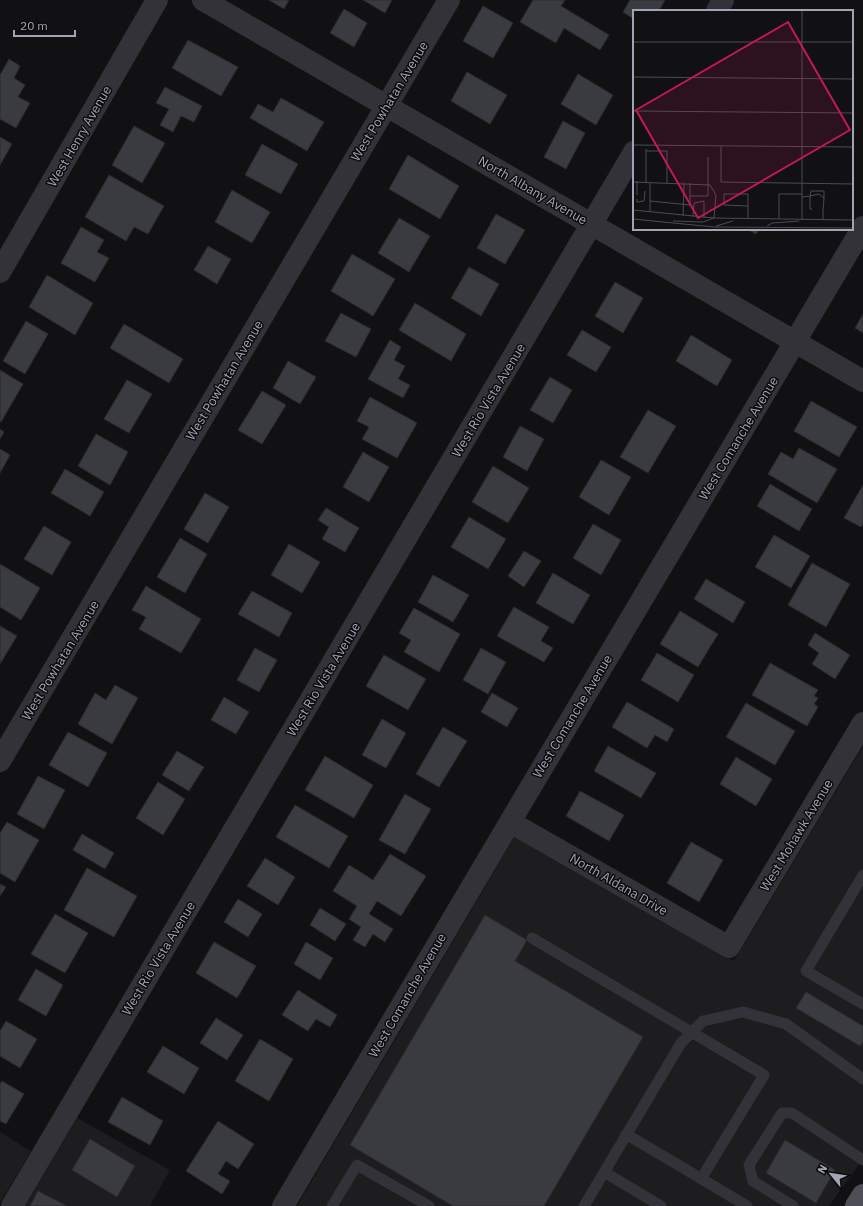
<svg xmlns="http://www.w3.org/2000/svg" width="863" height="1206" font-family="'IBM Plex Sans',sans-serif">
<style>
.built{fill:#1d1d20}
.building{fill:#3a3b40;stroke:#2b2b2f}
.lines{fill:none;stroke-linecap:round;stroke-linejoin:round}
.service{stroke:#323238;stroke-width:11}
.minor{stroke:#323238;stroke-width:22}
.primary{stroke:#4e4e57;stroke-width:22}
.labels{text-anchor:middle;stroke-width:3;stroke-linejoin:round;paint-order:stroke}
.street-label{font-size:13px;fill:#a1a4b4;stroke:#0c0c0e}
.inset-road{fill:none;stroke:#4b4c53;stroke-width:1}
.view{fill:#c2185b;fill-opacity:0.15;stroke:#c2185b;stroke-width:2}
.inset-edge{fill:none;stroke:#a1a4b4;stroke-width:2}
</style>
<rect width="100%" height="100%" fill="#111113"/>
<path class="built" d="M863,746V1159L829,1206H297L515,836L734,961Z
M77,1118L170,1170L150,1206H25Z
M0,1132L31,1151L0,1203Z"/>
<path class="building" d="M269,0H289L284,9Z
M363,0H392L385,13Z
M533,0H565L561,6L609,35L600,50L564,28L556,43L520,22Z
M630,0H665L659,11H634V19L623,12Z
M483,6L513,23L493,58L463,41Z
M344,9L367,23L354,47L330,33Z
M188,40L238,67L221,96L172,68Z
M9,59L20,66L14,78L25,85L18,97L30,103L16,128L0,119V75Z
M467,72L507,95L490,124L451,101Z
M578,74L613,95L596,125L561,104Z
M165,87L202,106L194,122L181,116L173,132L160,125L169,109L156,103Z
M281,98L324,122L307,151L250,118L258,104L273,112Z
M563,121L585,133L566,169L544,157Z
M134,126L165,143L142,183L112,165Z
M0,137L12,144L0,165Z
M262,144L298,164L281,194L245,175Z
M408,155L459,186L440,219L389,189Z
M109,175L164,206L148,234L134,227L126,241L85,217Z
M232,190L270,212L252,243L215,222Z
M496,214L525,230L505,264L477,248Z
M399,218L430,236L409,272L378,253Z
M81,227L104,240L97,252L109,258L95,282L61,263Z
M747,229H759L756,234Z
M208,246L231,259L217,284L194,270Z
M352,254L395,279L373,316L331,291Z
M469,267L499,284L481,316L451,298Z
M47,275L93,303L75,335L29,307Z
M615,282L643,298L623,333L595,316Z
M415,303L466,334L451,361L399,330Z
M341,313L371,329L356,357L325,341Z
M863,314V333L855,328Z
M26,321L48,334L25,374L3,361Z
M124,324L183,359L169,383L110,348Z
M582,330L611,347L596,372L567,355Z
M691,335L732,360L717,386L676,361Z
M390,340L401,347L394,360L405,366L398,379L410,385L403,398L368,379Z
M288,361L316,377L300,404L273,388Z
M0,370L23,384L1,422L0,421Z
M550,377L572,390L553,423L530,410Z
M127,380L152,394L129,433L104,419Z
M262,391L286,405L262,444L238,430Z
M370,397L417,423L397,458L362,439L369,427L357,421Z
M811,401L857,427L839,457L794,431Z
M648,410L676,426L648,473L620,457Z
M520,426L544,439L527,471L503,457Z
M0,429L4,432L0,439Z
M96,434L128,452L110,485L78,466Z
M799,448L837,469L817,503L768,474L781,452L793,459Z
M0,449L10,455L0,473Z
M363,452L389,467L369,502L343,487Z
M601,460L631,477L609,515L579,497Z
M493,466L529,488L508,523L472,502Z
M65,469L104,492L90,516L51,493Z
M770,484L812,509L799,531L757,506Z
M863,485V523L861,527L844,518Z
M205,493L229,507L208,543L184,529Z
M326,508L359,528L345,552L322,539L329,527L318,520Z
M469,517L506,539L488,569L451,547Z
M593,524L621,540L601,575L573,558Z
M44,526L71,542L52,575L24,559Z
M774,535L810,556L791,588L755,567Z
M180,538L207,554L185,593L157,577Z
M289,544L320,562L302,593L271,575Z
M524,551L541,561L524,587L508,576Z
M812,563L850,584L826,627L788,605Z
M0,564L40,588L21,620L0,607Z
M553,573L590,595L573,624L536,603Z
M433,575L469,595L453,622L418,602Z
M706,579L745,602L733,623L694,599Z
M146,586L201,619L181,653L139,629L146,617L132,610Z
M252,591L292,613L279,637L238,614Z
M514,607L549,627L541,641L553,648L544,662L497,636Z
M414,608L460,634L439,672L404,652L411,640L399,633Z
M680,611L718,634L698,667L660,644Z
M0,626L17,636L0,664Z
M815,633L850,655L835,679L812,664L819,653L808,645Z
M255,648L277,660L259,692L237,680Z
M481,648L506,662L488,694L463,680Z
M657,653L694,675L678,702L641,680Z
M384,655L426,679L408,710L366,686Z
M770,663L818,690L814,696L818,698L814,704L818,707L807,726L752,695Z
M115,685L138,698L112,744L78,724L95,693L106,700Z
M492,693L518,708L507,727L481,712Z
M224,697L249,712L236,734L211,720Z
M627,702L674,729L667,742L655,735L647,748L612,727Z
M746,703L795,731L775,765L726,737Z
M382,719L406,733L386,768L362,755Z
M443,727L467,741L439,787L416,774Z
M68,732L107,753L88,787L49,765Z
M608,746L656,773L641,798L594,771Z
M177,751L204,767L189,791L162,775Z
M325,756L373,785L354,818L305,790Z
M736,757L772,779L756,806L720,784Z
M38,776L65,790L44,829L17,814Z
M158,782L185,799L163,835L136,818Z
M580,791L624,815L609,841L566,816Z
M405,794L431,809L405,854L379,840Z
M295,805L348,836L329,868L276,837Z
M7,822L39,840L15,882L0,873V833Z
M82,834L114,853L105,869L73,850Z
M691,842L723,860L699,902L667,883Z
M390,854L426,876L401,916L377,901L369,914L393,929L385,942L373,934L365,947L353,940L361,927L349,919L357,906L333,891L349,865L373,880Z
M265,858L295,877L278,905L247,886Z
M87,868L137,896L114,937L64,910Z
M0,884L6,887L0,896Z
M238,899L262,914L248,937L224,922Z
M320,908L346,924L335,941L310,925Z
M55,914L88,933L65,973L31,954Z
M485,915L527,940L515,961L643,1037L544,1206H453L350,1145Z
M214,942L256,966L237,998L196,973Z
M306,942L333,958L320,980L294,964Z
M36,969L63,985L46,1016L18,1000Z
M298,990L337,1015L330,1027L316,1019L308,1031L282,1015Z
M806,992L863,1026V1042L860,1046L796,1008Z
M216,1018L243,1035L227,1060L200,1043Z
M6,1021L37,1039L20,1068L0,1056V1031Z
M260,1039L293,1059L269,1101L235,1081Z
M163,1046L199,1068L184,1094L147,1072Z
M2,1081L24,1094L6,1124L0,1121V1084Z
M122,1097L163,1121L150,1145L108,1122Z
M218,1121L254,1144L238,1169L226,1161L218,1174L230,1181L222,1194L186,1171Z
M90,1139L135,1166L117,1197L72,1170Z
M785,1140L835,1170L816,1203L766,1173Z
M38,1191L67,1206H30Z"/>
<g class="lines">
<path class="service" d="M863,875L806,971L863,1004
M532,938L764,1075L701,1179
M626,1134L747,1206
M604,1172L661,1206
M332,1206L357,1165L429,1206
M584,1206L681,1043L703,1021L743,1012L786,1024L863,1079
M793,1206L753,1181L749,1165L782,1113H792L863,1160"/>
<path class="minor" d="M203,0L863,381
M717,11L723,0
M0,272L157,0
M0,761L449,0
M510,822L729,947L863,723
M12,1206L634,152
M283,1206L510,822L863,227"/>
<path class="primary" d="M856,1206L863,1195"/>
</g>
<g class="labels">
<g class="street-label">
<text transform="translate(389 101) rotate(-59)" y="5">West Powhatan Avenue</text>
<text transform="translate(79 136) rotate(-60)" y="5">West Henry Avenue</text>
<text transform="translate(533 190) rotate(30)" y="5">North Albany Avenue</text>
<text transform="translate(224 380) rotate(-59)" y="5">West Powhatan Avenue</text>
<text transform="translate(488 400) rotate(-59)" y="5">West Rio Vista Avenue</text>
<text transform="translate(738 438) rotate(-59)" y="5">West Comanche Avenue</text>
<text transform="translate(60 660) rotate(-59)" y="5">West Powhatan Avenue</text>
<text transform="translate(323 679) rotate(-59)" y="5">West Rio Vista Avenue</text>
<text transform="translate(572 716) rotate(-59)" y="5">West Comanche Avenue</text>
<text transform="translate(796 835) rotate(-59)" y="5">West Mohawk Avenue</text>
<text transform="translate(619 884) rotate(30)" y="5">North Aldana Drive</text>
<text transform="translate(158 958) rotate(-59)" y="5">West Rio Vista Avenue</text>
<text transform="translate(407 995) rotate(-60)" y="5">West Comanche Avenue</text>
</g>
</g>
<g transform="translate(633 10)">
<rect width="220" height="220" fill="#111113"/>
<path class="inset-road" d="M0,32H220M0,67L220,69M0,101L220,103M0,135L220,137M88,136V172L220,174M13,141H34V173M4,171V185M0,172L77,175L83,185L81,208M13,173V139M57,186H75V147M169,187L177,186V199H179M4,189V192L11,191L12,181M17,191L57,195V173M0,200L81,208L220,210M17,201V173M50,206L51,173M60,207L61,193L71,191V208M0,209L81,217L220,218M115,209V184H91V195L115,196M146,209V184H169M169,210V0M190,210V200L191,188V181H178L177,186L186,184L191,188M40,211L70,212L81,208M83,216L100,211M134,216L139,213L166,211M4,220H27"/>
<path class="view" d="M155,12L217,120L65,208L3,100Z"/>
<rect width="220" height="220" class="inset-edge"/>
</g>
<g transform="translate(831 1174) rotate(300)" stroke="#0c0c0e" stroke-width="3" paint-order="stroke">
<path d="M0-3L7 15L0 10L-7 15Z" fill="#a1a4b4"/>
<text y="-6" font-size="11" font-weight="bold" text-anchor="middle" fill="#a1a4b4">N</text>
</g>
<path d="M14 30v6h61v-6" fill="none" stroke="#a1a4b4" stroke-width="2"/>
<text x="20" y="30" font-size="12" fill="#a1a4b4" stroke="#0c0c0e" stroke-width="3" paint-order="stroke">20 m</text>
</svg>
